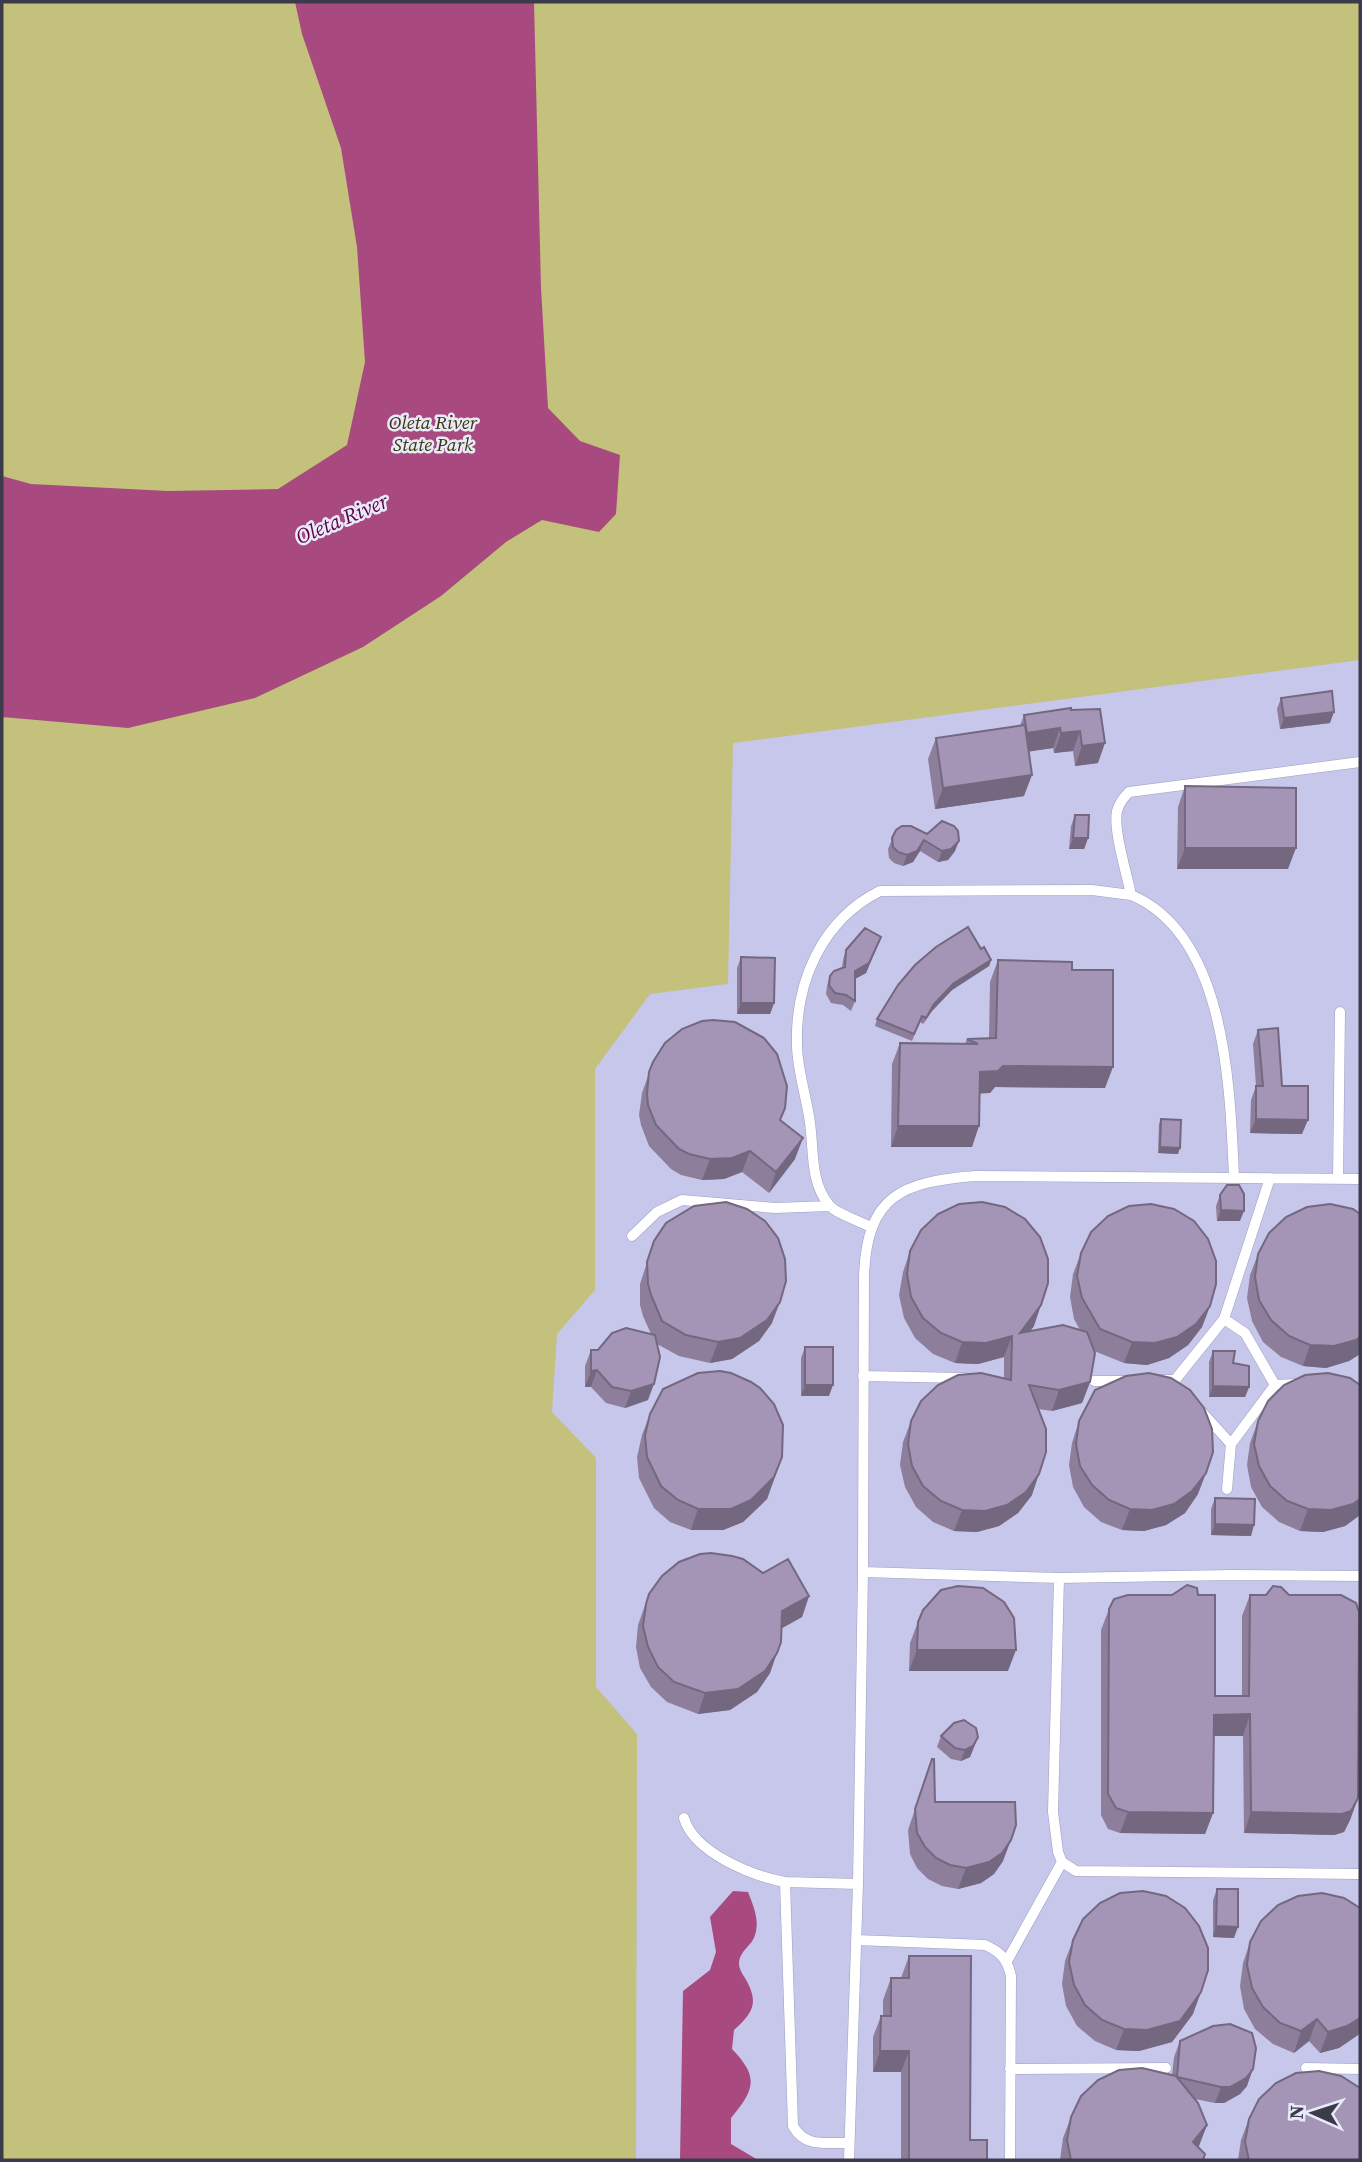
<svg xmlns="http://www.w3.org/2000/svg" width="1362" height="2162" font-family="'Source Serif 4',serif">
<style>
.green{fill:#c3c17c}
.water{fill:#a84a80}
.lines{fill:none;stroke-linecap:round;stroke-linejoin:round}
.service-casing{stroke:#9f9ec1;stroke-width:11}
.service{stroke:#fff;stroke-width:10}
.wall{fill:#8d7f9c}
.shaded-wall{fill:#73687f}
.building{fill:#a494b5;stroke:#73687f;stroke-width:2}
.labels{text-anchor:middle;stroke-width:5;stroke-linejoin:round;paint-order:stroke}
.park-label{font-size:19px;font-style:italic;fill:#3b3805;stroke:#e9e9fc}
.water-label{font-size:21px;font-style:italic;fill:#600242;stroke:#e9e9fc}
</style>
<rect width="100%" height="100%" fill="#c7c6eb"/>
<path class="green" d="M2,2H1360V660L733,743L728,984L650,994L595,1069V1290L557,1334L552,1412L596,1458V1687L637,1734L636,2160H2Z"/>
<path class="water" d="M295,2H534L541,288L548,408L580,441L620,455L616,514L599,532L542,520L506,542L441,596L363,647L255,698L128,728L2,717V476L31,484L168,491L278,489L347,445L365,362L357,247L341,148L302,34Z
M733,1891L748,1892C753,1905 760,1920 755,1935C752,1946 740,1950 739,1963C739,1969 742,1973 745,1978C759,2002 754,2012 734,2030L732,2049C759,2077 755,2089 731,2118V2144L758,2160H680L683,1991L710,1970L716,1952L710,1917Z"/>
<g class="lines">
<defs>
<path id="service" d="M1234,1177C1230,1090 1227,935 1131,895C1127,874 1113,830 1117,811C1119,803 1123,798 1129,792L1360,762
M1338,1179L1340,1012
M871,1227C861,1222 835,1213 829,1205C810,1182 814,1151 810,1123C807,1099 797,1069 797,1045C795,982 822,920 880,891L1092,890L1131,895
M632,1236L657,1212L682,1200L775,1208L829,1206
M1224,1319L1245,1333L1275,1385
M863,1376L965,1378
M1161,1380H1175L1224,1319L1270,1178
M1094,1381H1128
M1201,1411L1231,1444
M1227,1489L1231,1444L1275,1385L1296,1384
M863,1572L1059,1578L1231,1575L1360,1576
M1059,1578L1053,1812L1058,1852L1062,1862L1076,1871L1360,1874
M684,1818C694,1853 753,1876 785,1882
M856,1940L985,1945C1001,1952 1007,1959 1011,1976L1010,2160
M1007,1961L1062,1862
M1306,2068L1360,2069
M1010,2069L1166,2068
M849,2143C826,2142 805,2148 793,2126L785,1882L858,1884
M849,2160L858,1884L863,1572L864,1276C867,1195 902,1182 975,1176L1360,1179"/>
</defs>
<use href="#service" class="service-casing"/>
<use href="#service" class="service"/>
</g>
<path class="wall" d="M1281,698L1330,723L1280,729L1277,709Z
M1071,708L1098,763L1075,766L1073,751L1054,753L1053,748L1029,751L1024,796L935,809L928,759L936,738L1020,726L1024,715Z
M1185,786L1288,869H1177L1178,807Z
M1075,815L1088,838L1084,849H1069L1071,826Z
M896,830L955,851L948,860L938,862L920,851L913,862L903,866L894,863L889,858L888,849Z
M881,937L866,973L855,979V1001L851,1011L843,1005L831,1003L826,994L827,986L830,976L842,968L843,960L846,950Z
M981,949L991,960L989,966L952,990L932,1011L923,1024L920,1022L912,1041L875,1026L877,1019Z
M741,957L774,1003L770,1014H737V968Z
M998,960L1072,970L1105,1088L995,1087L990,1093H980L972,1147H891L892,1064L900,1043L965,1044L967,1039L989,1038L990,982Z
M1258,1030L1282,1086L1302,1134L1250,1133L1251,1100L1256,1086L1253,1044Z
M653,1062L780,1120L795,1159L769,1193L742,1172L724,1179L702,1180L681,1175L671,1169L649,1146L641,1125L639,1115L642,1093Z
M1161,1119L1178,1154L1158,1153L1159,1124Z
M1220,1195L1240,1221H1217L1216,1206Z
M1360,1214V1354L1349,1361L1326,1368L1303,1366L1281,1357L1263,1342L1252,1321L1247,1298L1250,1275L1258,1254Z
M654,1241L772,1323L759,1341L732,1359L710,1363L679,1356L657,1344L648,1400L625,1408L606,1403L591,1387H585V1366L591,1350H598L651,1334L643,1316L640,1305V1284Z
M910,1251L1034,1326L1029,1332L1080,1330L1074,1319L1070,1297L1073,1274L1081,1253L1210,1306L1202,1327L1188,1345L1169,1358L1147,1365L1124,1363L1094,1351L1090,1382L1082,1403L1052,1411L1038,1409L1032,1495L1018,1513L999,1526L977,1532L954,1531L933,1522L916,1507L905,1487L900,1465L903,1442L911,1421L1004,1378V1357L978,1364L955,1363L933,1354L915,1338L904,1318L899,1295L903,1272Z
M805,1347L829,1396H801V1358Z
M1213,1351L1233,1363L1249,1387L1245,1397H1209V1362Z
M1360,1385V1515L1345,1526L1323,1532L1300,1531L1279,1522L1262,1507L1251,1487L1247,1465L1250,1443L1258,1421Z
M650,1414L782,1457L767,1499L743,1522L723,1530H691L670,1522L654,1508L639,1478L637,1457L642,1435Z
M1079,1421L1198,1494L1185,1513L1166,1525L1144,1531L1122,1530L1101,1522L1084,1507L1073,1487L1069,1465L1072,1443Z
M1215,1498L1251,1536L1211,1535V1509Z
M763,1573L809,1596L802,1617L782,1628L770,1673L757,1692L730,1710L698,1714L667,1702L651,1687L640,1668L636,1647L638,1625L649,1594Z
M1250,1595L1358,1798L1350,1820L1344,1832L1334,1835L1244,1833L1243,1736H1213V1813L1205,1834L1120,1833L1108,1829L1101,1815V1630L1109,1609L1215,1696H1242V1616Z
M918,1622L1008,1671H909L910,1643Z
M941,1736L978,1737L970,1757L961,1761L951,1759L937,1747Z
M932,1759L935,1802L1003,1861L994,1874L981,1883L958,1889L942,1886L928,1879L917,1868L910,1854L908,1830Z
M1217,1889L1234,1938L1213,1937V1900Z
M1360,1908V2032L1358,2035L1339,2048L1320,2053L1309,2041L1294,2053L1273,2044L1255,2029L1244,2009L1240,1986L1243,1963L1250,1942Z
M1073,1940L1193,2014L1172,2042L1139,2051L1116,2050L1095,2041L1077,2026L1066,2006L1062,1984L1065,1961Z
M909,1956L970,2140L987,2160H901V2072H873V2037L881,2016H883V2000L891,1978H901Z
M1180,2041L1247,2086L1240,2094L1224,2103H1215L1195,2099L1207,2125L1198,2147L1203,2160H1060L1063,2138L1071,2117L1172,2075L1174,2057Z
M1249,2119L1360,2160H1238L1241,2140Z"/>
<path class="shaded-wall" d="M1334,712L1330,723L1280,729L1284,718Z
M1060,728L1053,748L1020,753L1027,733Z
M1080,731L1073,751L1054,753L1061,733Z
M1105,743L1098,763L1075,766L1082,746Z
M1032,775L1024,796L935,809L943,788Z
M1073,838H1088L1084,849H1069Z
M924,840L920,851L913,862L903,866L907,855Z
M959,841L955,851L948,860L938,862L942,851Z
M1185,848H1296L1288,869H1177Z
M881,937L866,973L851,981L855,971Z
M991,960L989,966L952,990L932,1011L923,1024L926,1018L934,1004L954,983Z
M741,1003H774L770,1014H737Z
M1003,1066L1113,1067L1105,1088L995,1087L990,1093L973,1094L980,1072Z
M1256,1119L1308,1120L1302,1134L1250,1133Z
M898,1126H979L972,1147H891Z
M803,1138L795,1159L769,1193L776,1172Z
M1160,1147L1180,1148L1178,1154L1158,1153Z
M750,1151L742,1172L724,1179L702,1180L710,1159Z
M1221,1210L1244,1211L1240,1221H1217Z
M780,1302L772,1323L759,1341L732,1359L710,1363L718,1342Z
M1041,1305L1034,1326L1013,1354L1020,1333Z
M1210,1306L1202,1327L1188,1345L1169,1358L1147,1365L1124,1363L1132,1342Z
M1012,1336L1004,1357L978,1364L955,1363L962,1342Z
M1360,1337V1354L1349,1361L1326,1368L1303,1366L1310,1345Z
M597,1370L591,1387H585L591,1371Z
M1090,1382L1082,1403L1052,1411L1059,1390Z
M654,1384L648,1400L625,1408L631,1391Z
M805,1385H833L829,1396H801Z
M1213,1386L1249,1387L1245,1397H1209Z
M782,1457L767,1499L743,1522L723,1530H691L698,1509Z
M1206,1473L1198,1494L1185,1513L1166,1525L1144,1531L1122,1530L1130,1509Z
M1039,1474L1032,1495L1018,1513L999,1526L977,1532L954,1531L962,1510Z
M1360,1499V1515L1345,1526L1323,1532L1300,1531L1308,1509Z
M1215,1524L1254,1525L1251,1536L1211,1535Z
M809,1596L802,1617L775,1632L782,1611Z
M917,1650H1016L1008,1671H909Z
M777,1653L770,1673L757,1692L730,1710L698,1714L705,1693Z
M1250,1714L1243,1736H1206L1214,1715Z
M978,1737L970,1757L961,1761L965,1750Z
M1358,1798L1350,1820L1344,1832L1334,1835L1244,1833L1251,1812Z
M1128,1812L1213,1813L1205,1834L1120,1833Z
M1011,1840L1003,1861L994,1874L981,1883L958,1889L966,1868Z
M1216,1926L1238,1927L1234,1938L1213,1937Z
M1201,1992L1193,2014L1172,2042L1139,2051L1116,2050L1124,2029Z
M1360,2018V2032L1358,2035L1339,2048L1320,2053L1328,2032Z
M1317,2019L1309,2041L1294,2053L1301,2031Z
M880,2051H909L901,2072H873Z
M1253,2069L1247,2086L1240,2094L1224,2103H1215L1221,2087Z
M1207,2125L1199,2146L1188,2160L1193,2142Z"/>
<path class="building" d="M1332,691L1334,712L1284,718L1281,698Z
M1071,708V710L1100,709L1105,743L1082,746L1080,731L1061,733L1060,728L1027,733L1024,715Z
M1025,725L1032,775L943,788L936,738Z
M1185,786L1296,788V848H1185Z
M1075,815H1089L1088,838H1073Z
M942,821L954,826L958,831L959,841L951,849L942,851L924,840L917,851L907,855L898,852L893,847L892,838L896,830L902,826H911L927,834Z
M968,927L981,949L984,947L991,960L954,983L934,1004L926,1018L922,1016L914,1034L877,1019L898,985L915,965L936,947Z
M865,928L881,937L869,963L855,971V1001L846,995L835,993L829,985L830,976L834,971L845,967L846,950Z
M741,957L775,958L774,1003H741Z
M998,960L1072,962V970H1113V1067L1003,1066L998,1071L980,1072L979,1126H898L900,1043L978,1044L967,1039L996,1038Z
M713,1020L735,1022L764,1038L777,1054L787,1086L785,1108L780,1120L803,1138L776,1172L750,1151L732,1158L710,1159L689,1154L679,1149L656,1125L648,1105L647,1094L649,1072L653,1062L665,1043L682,1029L702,1021Z
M1278,1028L1282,1086H1308V1120L1256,1119V1086H1263L1258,1030Z
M1161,1119L1181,1120L1180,1148L1160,1147Z
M1227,1185H1239L1244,1194V1211L1221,1210L1220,1195Z
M726,1202L747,1209L765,1221L778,1238L785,1259L786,1281L780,1302L767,1320L740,1338L718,1342L686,1335L662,1321L651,1295L648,1284L647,1262L654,1241L666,1223L694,1206Z
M982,1202L1005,1207L1025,1219L1040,1237L1048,1259V1283L1041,1305L1020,1333L1063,1325L1087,1332L1095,1353L1090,1382L1059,1390L1029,1385L1046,1429V1452L1039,1474L1026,1492L1007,1505L985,1511L962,1510L941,1501L923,1486L912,1466L908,1444L911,1421L921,1401L938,1385L958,1375L981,1373L1011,1380L1012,1336L986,1343L962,1342L941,1333L923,1318L911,1297L907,1274L910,1251L921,1230L938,1214L959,1204Z
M1151,1204L1174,1209L1194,1221L1208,1239L1216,1261V1284L1210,1306L1196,1324L1177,1337L1155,1343L1132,1342L1100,1329L1082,1298L1077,1276L1081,1253L1091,1232L1108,1216L1129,1206Z
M1330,1204L1353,1209L1360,1214V1337L1356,1340L1334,1346L1310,1345L1289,1336L1271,1320L1259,1300L1255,1277L1258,1254L1269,1233L1286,1217L1307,1207Z
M626,1328L655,1335L660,1357L654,1384L631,1391L612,1387L597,1370L591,1371V1350H598L612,1333Z
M805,1347H833V1385H805Z
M1213,1351H1235L1233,1363L1249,1366V1387L1213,1386Z
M720,1371L731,1373L751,1382L760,1388L774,1404L783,1425L782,1457L774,1477L751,1500L731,1509H698L678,1500L661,1486L647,1457L645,1435L650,1414L663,1389L698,1373Z
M1149,1373L1171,1378L1190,1390L1204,1408L1212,1429L1213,1452L1206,1473L1192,1491L1174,1504L1152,1510L1130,1509L1109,1500L1092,1485L1080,1466L1076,1444L1079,1421L1095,1390L1126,1376Z
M1328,1373L1350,1378L1360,1385V1499L1353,1504L1331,1510L1308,1509L1287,1501L1270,1486L1259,1466L1254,1444L1258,1421L1268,1401L1284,1385L1305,1375Z
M1215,1498L1255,1499L1254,1525L1215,1524Z
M711,1553L732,1556L743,1559L763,1573L788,1559L809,1596L782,1611L781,1642L777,1653L765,1671L738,1689L705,1693L674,1682L658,1667L648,1647L643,1626L646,1604L649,1594L662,1576L679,1562L700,1554Z
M1187,1585L1197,1588L1198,1595H1215V1696H1249L1250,1595H1266L1273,1586L1281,1587L1289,1595H1341L1356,1603L1359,1612L1358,1798L1351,1811L1342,1814L1251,1812L1250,1714L1214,1715L1213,1813L1128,1812L1116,1808L1108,1794L1109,1609L1114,1599L1128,1595H1172Z
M958,1586L983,1588L1004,1602L1014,1618L1016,1650H917L918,1622L923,1610L941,1590Z
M964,1720L976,1728L978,1737L973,1746L965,1750L955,1748L941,1736L954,1723Z
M932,1759H934L935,1802H1015L1016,1825L1011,1840L1002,1853L989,1862L966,1868L950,1865L936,1858L925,1847L917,1833L915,1809Z
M1217,1889H1238V1927L1216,1926Z
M1143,1891L1166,1896L1185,1908L1199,1926L1208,1948V1970L1201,1992L1180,2021L1147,2030L1124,2029L1102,2020L1085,2005L1074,1985L1069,1962L1073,1940L1083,1919L1100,1903L1120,1893Z
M1322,1893L1344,1898L1360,1908V2018L1347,2026L1328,2032L1317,2019L1301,2031L1280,2023L1263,2007L1252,1988L1247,1965L1250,1942L1261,1921L1278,1905L1298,1896Z
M909,1956H971L970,2140H987V2160H909V2051H880L881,2016H891V1978H909Z
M1230,2024L1252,2033L1256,2048L1253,2069L1246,2078L1230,2087H1221L1177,2077L1180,2041L1213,2026Z
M1142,2068L1176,2076L1198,2103L1207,2125L1193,2142L1205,2154L1203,2160H1071L1067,2140L1071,2117L1081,2096L1098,2080L1119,2070Z
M1319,2071L1341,2076L1360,2088V2160H1249L1245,2142L1249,2119L1259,2099L1276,2083L1296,2073Z"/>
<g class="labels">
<g class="park-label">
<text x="433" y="429">Oleta River<tspan x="433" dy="22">State Park</tspan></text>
</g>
<g class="water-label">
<text transform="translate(342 519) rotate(-23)" y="7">Oleta River</text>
</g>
</g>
<rect width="1362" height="2162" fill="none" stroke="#3c3b4a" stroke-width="7"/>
<g transform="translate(1313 2113) rotate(273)" stroke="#e9e9fc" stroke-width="5" paint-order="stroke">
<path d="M0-5L12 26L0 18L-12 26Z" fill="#3c3b4a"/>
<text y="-10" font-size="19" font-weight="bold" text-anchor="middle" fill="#3c3b4a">N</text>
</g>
</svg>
